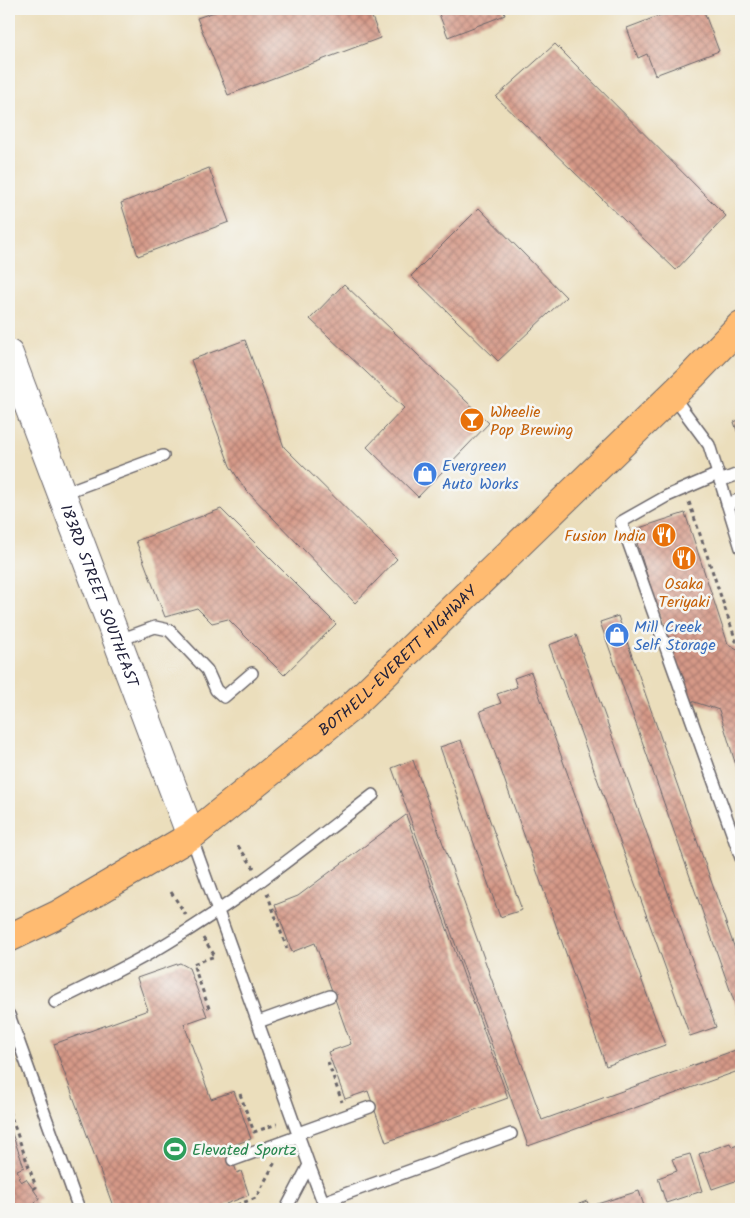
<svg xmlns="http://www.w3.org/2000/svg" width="750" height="1218" font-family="Kalam,sans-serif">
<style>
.building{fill:url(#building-cross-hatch)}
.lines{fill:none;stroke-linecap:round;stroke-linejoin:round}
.service-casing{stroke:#686468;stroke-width:14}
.tertiary-casing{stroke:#686468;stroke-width:30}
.primary-casing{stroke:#686468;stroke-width:30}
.path{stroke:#686468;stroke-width:3;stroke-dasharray:4 4;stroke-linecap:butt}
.service{stroke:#fff;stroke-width:11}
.tertiary{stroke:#fff;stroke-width:28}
.primary{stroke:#ffbb71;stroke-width:28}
.labels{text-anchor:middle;stroke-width:5;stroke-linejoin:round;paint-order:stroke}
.food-label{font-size:16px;fill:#c56008;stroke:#f6f6f2;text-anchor:start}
.shop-label{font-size:16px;fill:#366cbe;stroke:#f6f6f2;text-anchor:start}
.street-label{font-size:16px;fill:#22223b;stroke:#f6f6f2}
.leisure-label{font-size:16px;fill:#27864d;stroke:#f6f6f2;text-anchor:start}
</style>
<defs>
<pattern id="building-cross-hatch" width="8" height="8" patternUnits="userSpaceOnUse" patternTransform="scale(1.25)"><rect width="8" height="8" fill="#d69987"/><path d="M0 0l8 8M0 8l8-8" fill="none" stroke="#ad7c70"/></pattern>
</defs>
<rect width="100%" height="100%" fill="#f6f6f2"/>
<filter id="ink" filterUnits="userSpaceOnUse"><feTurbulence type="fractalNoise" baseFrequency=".02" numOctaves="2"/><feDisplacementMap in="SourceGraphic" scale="10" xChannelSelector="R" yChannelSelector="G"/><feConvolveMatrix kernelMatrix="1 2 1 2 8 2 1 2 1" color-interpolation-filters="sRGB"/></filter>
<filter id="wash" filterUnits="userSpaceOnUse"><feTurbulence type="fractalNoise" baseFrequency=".0096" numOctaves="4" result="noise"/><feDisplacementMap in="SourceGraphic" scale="20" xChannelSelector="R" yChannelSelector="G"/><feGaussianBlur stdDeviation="1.12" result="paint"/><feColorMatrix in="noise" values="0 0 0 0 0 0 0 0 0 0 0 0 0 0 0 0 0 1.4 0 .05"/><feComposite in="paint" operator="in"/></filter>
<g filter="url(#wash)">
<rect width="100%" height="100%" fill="#ebdebc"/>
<g id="blocks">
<path class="building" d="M223,9H369L380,38L228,95L197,18Z
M437,9H503L505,15L448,37Z
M677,9H703L719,51L655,75L647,54L638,58L627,28Z
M555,44L726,216L676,270L496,97Z
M209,168L229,222L138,256L121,203Z
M479,208L566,297L498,361L411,276Z
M344,284L489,423L418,497L367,447L404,408L310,319Z
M245,340L284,447L397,559L355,603L245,489L230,466L191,360Z
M741,419V443L734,422Z
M221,509L336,624L284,675L228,619L212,623L197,608L165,617L136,541Z
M685,513L728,644L741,651V782L719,710L685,699L633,530Z
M618,616L741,966V1021L600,622Z
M576,635L716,1027L690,1036L549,645Z
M531,672L665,1045L606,1066L480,711L501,703L497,694L517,687L514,678Z
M461,740L522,910L500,917L440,747Z
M413,760L542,1120L741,1048V1070L528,1146L392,768Z
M406,815L508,1098L386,1142L368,1091L345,1099L328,1052L351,1044L315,943L292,952L275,905L298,896Z
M180,963L189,968L207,1016L184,1024L211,1099L234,1091L251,1139L228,1147L237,1173L241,1171L249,1195L226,1204V1209H114L54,1044L148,1010L137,978Z
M9,1125L24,1167L17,1170L20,1177L18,1178L21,1182L26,1179L40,1199L35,1202L40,1209H9Z
M730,1143L732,1147L741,1144V1179L712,1189L699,1154Z
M690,1154L702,1191L666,1203L658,1178L677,1171L672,1159Z
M639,1191L645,1209H599L597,1204Z
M587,1201L590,1209H566Z"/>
</g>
</g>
<g filter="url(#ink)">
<use href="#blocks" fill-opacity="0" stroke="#686468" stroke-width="1"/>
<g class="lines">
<defs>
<path id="service" d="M672,395L709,445L741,548
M718,474L667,496L621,522L741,858
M720,481L741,473
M61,494L163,456
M727,504L741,499
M117,641L155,627L169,630L207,670L216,690L224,697L252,673
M191,836L309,1165L286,1209
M55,1002C93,983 132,965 169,942C241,899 307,846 373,795
M9,1015L79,1209
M258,1022L330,996
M298,1133L370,1107
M233,1160L299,1136
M309,1165L323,1202L511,1134"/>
<g id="tertiary">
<path id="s1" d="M9,354L191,836"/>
</g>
<g id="primary">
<path id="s2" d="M9,938L59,914L191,836L351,707L692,376L741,325"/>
</g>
</defs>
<use href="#service" class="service-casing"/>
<use href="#tertiary" class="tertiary-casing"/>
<use href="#primary" class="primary-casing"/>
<path class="path" d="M689,502L736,641L741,642
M238,846L254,868
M171,892L186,915
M267,893L287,949
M203,938L215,956L193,964L210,1011
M328,1062L342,1102
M240,1094L254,1132L277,1124
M9,1111L36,1187L33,1189
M231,1209V1207L256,1198L275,1162"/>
<use href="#service" class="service"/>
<use href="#tertiary" class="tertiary"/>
<use href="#primary" class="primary"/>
</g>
</g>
<defs>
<symbol id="bar-disc" viewBox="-11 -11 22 22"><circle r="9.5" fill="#e8710a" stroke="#f6f6f2"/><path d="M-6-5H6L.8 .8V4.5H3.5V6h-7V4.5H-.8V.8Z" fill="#fff"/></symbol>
<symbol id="shop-disc" viewBox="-11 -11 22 22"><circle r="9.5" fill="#3f7fe0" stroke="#f6f6f2"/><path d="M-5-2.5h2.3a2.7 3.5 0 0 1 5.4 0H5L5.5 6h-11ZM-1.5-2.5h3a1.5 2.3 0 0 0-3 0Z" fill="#fff"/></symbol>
<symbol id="restaurant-disc" viewBox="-11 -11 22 22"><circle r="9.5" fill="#e8710a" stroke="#f6f6f2"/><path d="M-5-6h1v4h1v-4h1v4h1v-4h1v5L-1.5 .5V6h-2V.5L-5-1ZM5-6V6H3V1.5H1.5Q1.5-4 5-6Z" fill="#fff"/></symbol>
<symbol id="stadium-disc" viewBox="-11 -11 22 22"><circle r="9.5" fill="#2e9e5b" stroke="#f6f6f2"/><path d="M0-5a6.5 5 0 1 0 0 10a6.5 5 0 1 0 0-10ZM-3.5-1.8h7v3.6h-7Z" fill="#fff"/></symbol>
</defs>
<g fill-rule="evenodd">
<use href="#bar-disc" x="458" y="406" width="28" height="28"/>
<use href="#shop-disc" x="411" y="460" width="28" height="28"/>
<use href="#restaurant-disc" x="650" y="521" width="28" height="28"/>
<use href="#restaurant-disc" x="670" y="544" width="28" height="28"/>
<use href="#shop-disc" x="603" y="621" width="28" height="28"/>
<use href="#stadium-disc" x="161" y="1135" width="28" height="28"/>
</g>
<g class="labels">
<g class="food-label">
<text x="490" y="417">Wheelie<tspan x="490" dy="18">Pop Brewing</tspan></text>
<text x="646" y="541" text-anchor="end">Fusion India</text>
<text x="684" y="589" text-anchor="middle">Osaka<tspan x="684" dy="18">Teriyaki</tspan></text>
</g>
<g class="shop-label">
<text x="442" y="471">Evergreen<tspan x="442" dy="18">Auto Works</tspan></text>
<text x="634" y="632">Mill Creek<tspan x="634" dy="18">Self Storage</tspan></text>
</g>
<g class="street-label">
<text dy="6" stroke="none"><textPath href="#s1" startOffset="258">183RD STREET SOUTHEAST</textPath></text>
<text dy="6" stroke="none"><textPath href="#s2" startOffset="480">BOTHELL-EVERETT HIGHWAY</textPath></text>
</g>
<g class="leisure-label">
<text x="192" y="1155">Elevated Sportz</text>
</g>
</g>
<rect width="750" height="1218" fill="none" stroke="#f6f6f2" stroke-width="30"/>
</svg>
